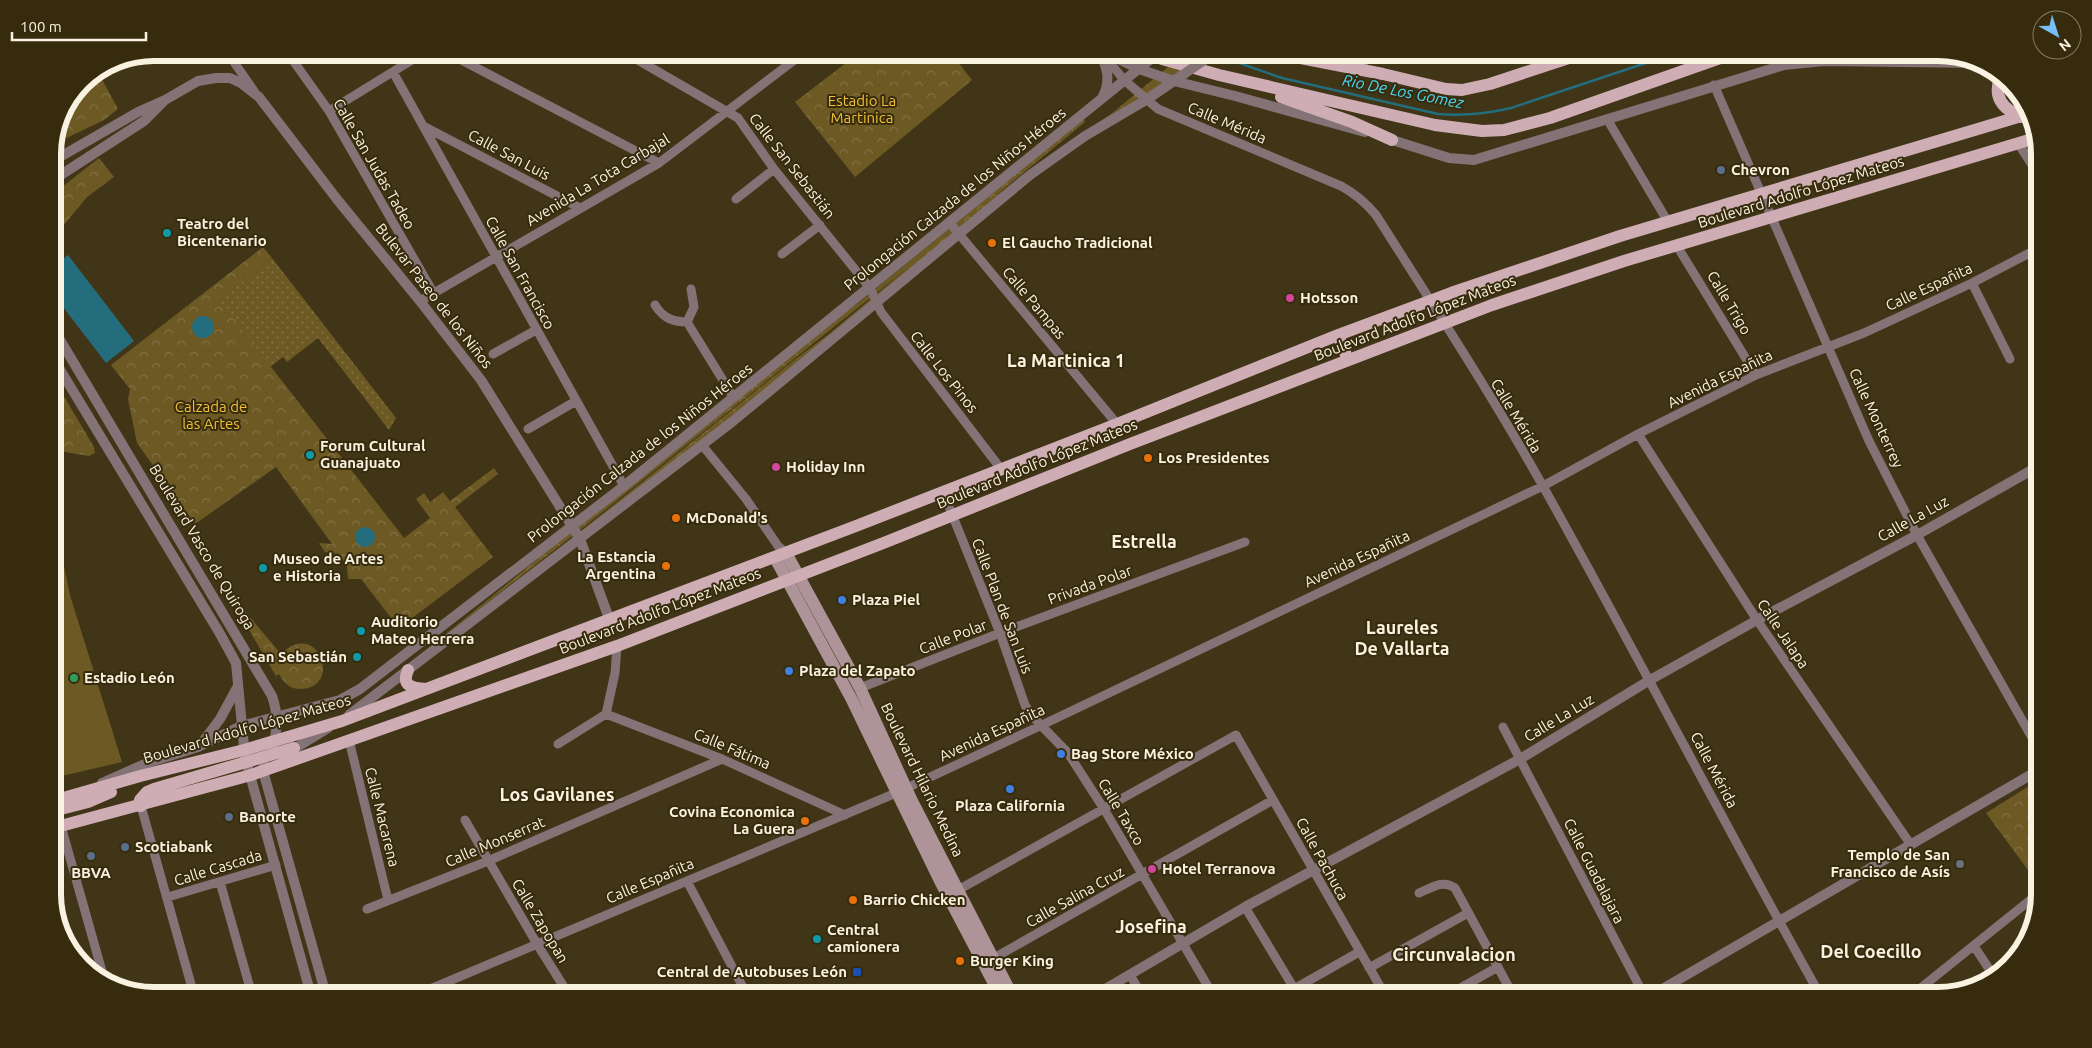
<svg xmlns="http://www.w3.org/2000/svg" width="2092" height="1048" font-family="Ubuntu,sans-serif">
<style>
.grass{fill:url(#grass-dots)}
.forest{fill:url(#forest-crowns)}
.pitch{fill:#6d5924}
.water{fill:#246d7d}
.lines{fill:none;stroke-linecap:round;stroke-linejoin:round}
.stream{stroke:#246d7d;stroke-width:2.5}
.minor{stroke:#837276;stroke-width:9}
.tertiary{stroke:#837276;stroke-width:10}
.secondary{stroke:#ae9399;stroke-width:12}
.primary{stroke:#cfadb4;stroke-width:12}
.tertiary-bridge{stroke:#837276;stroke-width:10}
.service-dot{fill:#5c6f8a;stroke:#372b0d;stroke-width:2}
.culture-dot{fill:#0f9aa8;stroke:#372b0d;stroke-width:2}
.food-dot{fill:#e8710a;stroke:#372b0d;stroke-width:2}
.hotel-dot{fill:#d1479c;stroke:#372b0d;stroke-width:2}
.shop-dot{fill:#3f7fe0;stroke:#372b0d;stroke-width:2}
.leisure-dot{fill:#2e9e5b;stroke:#372b0d;stroke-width:2}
.worship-dot{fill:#6b7280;stroke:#372b0d;stroke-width:2}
.transit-dot{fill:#1a4fb4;stroke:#372b0d;stroke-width:2}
.labels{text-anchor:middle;stroke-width:4;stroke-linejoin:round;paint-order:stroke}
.park-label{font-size:15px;fill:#f1c036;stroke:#372b0d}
.street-label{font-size:15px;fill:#faf2e1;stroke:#372b0d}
.poi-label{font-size:15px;font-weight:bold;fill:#faf2e1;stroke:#372b0d;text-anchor:start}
.water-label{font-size:16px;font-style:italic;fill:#4bd7f4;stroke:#372b0d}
.quarter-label{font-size:18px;font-weight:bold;fill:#faf2e1;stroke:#372b0d}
.rim{fill:none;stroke:#faf2e1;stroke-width:6}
</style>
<defs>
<pattern id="grass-dots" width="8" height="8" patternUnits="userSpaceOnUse" patternTransform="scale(1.25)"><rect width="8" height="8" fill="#6d5924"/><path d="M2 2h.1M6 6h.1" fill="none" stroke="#837144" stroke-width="1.8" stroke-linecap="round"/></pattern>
<pattern id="forest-crowns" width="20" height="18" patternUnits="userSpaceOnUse" patternTransform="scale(1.25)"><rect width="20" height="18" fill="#6d5924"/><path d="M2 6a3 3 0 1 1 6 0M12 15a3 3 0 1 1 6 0" fill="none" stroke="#837144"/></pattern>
</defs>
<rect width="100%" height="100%" fill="#413517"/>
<path class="grass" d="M272,258L396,418L389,430L318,338L287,362L283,357L270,367L218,300Z"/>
<path class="forest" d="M859,53H951L972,80L855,177L795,102Z
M1185,53H1212L1044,170L782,380L556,551L794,360L830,333L909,267L575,534L425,651L734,398L862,300L1083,119L1085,122L993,198L1045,159L1111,114Z
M98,72L118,109L104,120L54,144C61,112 69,91 98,72Z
M99,158L114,177L87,197L53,238V194Z
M263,247L272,258L219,300L404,538L430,518L416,499L424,493L430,502L443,492L450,501L494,468L498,474L455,507L493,557L399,628L361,579H348L347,567L340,554L325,552L319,543L332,544L276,467L195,524L137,443L128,399L130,389L111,365Z
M53,378L94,447L95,453L89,456L53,450Z
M223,585L281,654C318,617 344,689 300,689C290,689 284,683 279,674L276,676Z
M2039,780V885L1986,813Z"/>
<path class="pitch" d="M53,513L70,595L122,762L53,778Z"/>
<path class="water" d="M68,255L134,341L106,363L53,294V267Z
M192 327a11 11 0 1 1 22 0a11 11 0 1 1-22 0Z
M355 537a10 10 0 1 1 20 0a10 10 0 1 1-20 0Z"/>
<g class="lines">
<path class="stream" d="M1216,55L1282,78L1438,114C1463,116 1486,114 1511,108L1679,52"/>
<path class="minor" d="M227,52L254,91
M287,52L329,111L433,292
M446,52L659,163
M624,52L738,118L774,169L870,288L881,312L1001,469
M1102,53L1124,80L1158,109L1341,186C1356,194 1366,203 1376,215C1433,305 1492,395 1544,488C1638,656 1726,827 1820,995
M393,72L624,486
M1714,85L1869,441L1917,535L2039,750
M329,111L425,52
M1607,119L1668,222
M425,127L580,208
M2018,143L2039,176
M736,199L774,169
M949,222L1117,424
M1677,246L1756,375
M782,254L820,225
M1972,283L2010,359
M420,301L659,163L805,52
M655,305C663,318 673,322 687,322
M687,322L734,398
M687,322L694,307L691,289
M493,354L536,330
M528,429L576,401
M1638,434L1757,620L1911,845
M702,445L746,499L778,546L786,553
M943,492L1000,633L1025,705L1032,716L1068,753L1104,809L1213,995
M860,688L1000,633L1245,542
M606,714L722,759L845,815
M606,714L615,673L617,646
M1503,727L1644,995
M349,740L388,900
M558,744L606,714
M141,806L194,995
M465,820L537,944L569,995
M61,826L105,982
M687,881L747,995
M220,882L252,995
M958,890L1236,735L1385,995
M1419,893C1431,888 1443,879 1455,888L1513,995
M168,897L276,865
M1245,907L1298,995
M367,909L488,861L722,759
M1974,946L1995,978
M994,958L1273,800
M1369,968L1468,913
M1130,975L1142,995
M1294,989L1359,952
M416,995L896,793L1042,725L1543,486L1638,434L1756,375L1864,333L1972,283L2039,248
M1448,995L1498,967
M1912,995L2039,893"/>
<path class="tertiary" d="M1100,52C1107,68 1111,80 1103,96
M1104,52L1139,69L1174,81L1235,96L1365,132
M1318,52L1363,66
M1386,138L1449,158L1474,160L1784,65L1824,61L1982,63
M53,161L138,112L165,100L198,81L216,78H230L241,83L259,97L336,198L420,301L481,380L580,539L610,621
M53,180L144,121L163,102
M53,328L272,696C278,713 278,731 272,747
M53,358L219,632L236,663L245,757L311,995
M349,715L732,422L1030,175L1085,136L1146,100L1184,74
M202,743L220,719L238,686
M289,752L328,728
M264,765L263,771L326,995
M102,783L147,763L198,747L241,726L340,700L360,689L624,486L1142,66
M1095,995L1245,907L1520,759L1650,680L1757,620L1917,535L2039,466
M1652,995L2039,770"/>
<path class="secondary" d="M786,553L860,688L912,801L1012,995
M775,558L851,698L940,881L1000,995"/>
<path class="primary" d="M1135,52L1156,58
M1148,52L1162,59L1219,75L1435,125L1482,131L1504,130L1550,118L1737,52
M1269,52L1383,74L1446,89L1462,90L1490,84L1587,52
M2000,78C1993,97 2003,109 2021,117
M1281,97L1352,122L1392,140
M1338,335L1348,360
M408,670C401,686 412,688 426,689
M53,801L140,776L244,750L342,721L856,526L1117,424L1338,335L1451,293L1620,236L2028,114
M141,806L140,800L147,792L154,789L294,748
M53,811L88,802L111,792
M53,828L251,775L617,646L886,542L1130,444L1492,305L1624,261L2036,138"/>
<path class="tertiary-bridge" d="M1142,66L1160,52
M1184,74L1216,52"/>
</g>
<g class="service-dot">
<circle cx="1721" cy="170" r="5"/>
<circle cx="229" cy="817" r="5"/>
<circle cx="125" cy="847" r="5"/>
<circle cx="91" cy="856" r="5"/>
</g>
<g class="culture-dot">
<circle cx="167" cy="233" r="5"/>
<circle cx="310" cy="455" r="5"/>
<circle cx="263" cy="568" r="5"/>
<circle cx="361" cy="631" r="5"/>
<circle cx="357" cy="657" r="5"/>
<circle cx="817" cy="939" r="5"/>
</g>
<g class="food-dot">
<circle cx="992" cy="243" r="5"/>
<circle cx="1148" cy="458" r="5"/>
<circle cx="676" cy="518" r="5"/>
<circle cx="666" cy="566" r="5"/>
<circle cx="805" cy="821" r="5"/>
<circle cx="853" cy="900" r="5"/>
<circle cx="960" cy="961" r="5"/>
</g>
<g class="hotel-dot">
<circle cx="1290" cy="298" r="5"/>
<circle cx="776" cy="467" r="5"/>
<circle cx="1152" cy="869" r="5"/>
</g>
<g class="shop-dot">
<circle cx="842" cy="600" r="5"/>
<circle cx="789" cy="671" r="5"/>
<circle cx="1061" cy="754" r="5"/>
<circle cx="1010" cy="789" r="5"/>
</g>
<circle class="leisure-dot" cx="74" cy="678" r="5"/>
<circle class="worship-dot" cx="1960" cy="864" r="5"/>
<rect class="transit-dot" x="852" y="967" width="10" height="10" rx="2.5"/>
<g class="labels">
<g class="park-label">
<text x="862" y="106">Estadio La<tspan x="862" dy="17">Martinica</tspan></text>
<text x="211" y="412">Calzada de<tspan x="211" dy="17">las Artes</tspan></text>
</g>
<g class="street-label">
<text transform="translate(1227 123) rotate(23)" y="5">Calle Mérida</text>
<text transform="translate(509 155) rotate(28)" y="5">Calle San Luis</text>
<text transform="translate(374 164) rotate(60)" y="5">Calle San Judas Tadeo</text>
<text transform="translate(792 166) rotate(52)" y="5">Calle San Sebastián</text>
<text transform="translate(598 180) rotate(-31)" y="5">Avenida La Tota Carbajal</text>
<text transform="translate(1801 192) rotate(-17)" y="5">Boulevard Adolfo López Mateos</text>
<text transform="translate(955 199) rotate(-39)" y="5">Prolongación Calzada de los Niños Héroes</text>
<text transform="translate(520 273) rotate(61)" y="5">Calle San Francisco</text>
<text transform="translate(1929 287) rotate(-25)" y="5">Calle Españita</text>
<text transform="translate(434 296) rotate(52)" y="5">Bulevar Paseo de los Niños</text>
<text transform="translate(1034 303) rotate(50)" y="5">Calle Pampas</text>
<text transform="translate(1729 303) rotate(59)" y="5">Calle Trigo</text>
<text transform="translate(1415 318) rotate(-21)" y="5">Boulevard Adolfo López Mateos</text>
<text transform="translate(944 372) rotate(52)" y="5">Calle Los Pinos</text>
<text transform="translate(1720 379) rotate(-26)" y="5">Avenida Españita</text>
<text transform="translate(1516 416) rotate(59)" y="5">Calle Mérida</text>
<text transform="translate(1876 418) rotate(65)" y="5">Calle Monterrey</text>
<text transform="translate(640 453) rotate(-38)" y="5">Prolongación Calzada de los Niños Héroes</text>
<text transform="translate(1037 464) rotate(-22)" y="5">Boulevard Adolfo López Mateos</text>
<text transform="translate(1913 519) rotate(-29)" y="5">Calle La Luz</text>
<text transform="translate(202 547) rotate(59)" y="5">Boulevard Vasco de Quiroga</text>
<text transform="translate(1357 559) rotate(-25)" y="5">Avenida Españita</text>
<text transform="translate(1090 585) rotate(-20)" y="5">Privada Polar</text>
<text transform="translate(1002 606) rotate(69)" y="5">Calle Plan de San Luis</text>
<text transform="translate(660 611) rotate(-21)" y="5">Boulevard Adolfo López Mateos</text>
<text transform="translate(1783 634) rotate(56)" y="5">Calle Jalapa</text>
<text transform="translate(953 637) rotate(-21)" y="5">Calle Polar</text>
<text transform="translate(1559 718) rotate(-31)" y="5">Calle La Luz</text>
<text transform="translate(247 729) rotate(-16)" y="5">Boulevard Adolfo López Mateos</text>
<text transform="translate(992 733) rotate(-25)" y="5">Avenida Españita</text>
<text transform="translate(732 749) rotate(23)" y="5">Calle Fátima</text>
<text transform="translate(1714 770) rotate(62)" y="5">Calle Mérida</text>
<text transform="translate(922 780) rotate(64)" y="5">Boulevard Hilario Medina</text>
<text transform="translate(1121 812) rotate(59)" y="5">Calle Taxco</text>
<text transform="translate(382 817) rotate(76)" y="5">Calle Macarena</text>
<text transform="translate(495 842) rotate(-23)" y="5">Calle Monserrat</text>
<text transform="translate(1322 859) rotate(61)" y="5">Calle Pachuca</text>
<text transform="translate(218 868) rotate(-17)" y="5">Calle Cascada</text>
<text transform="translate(1594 871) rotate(63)" y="5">Calle Guadalajara</text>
<text transform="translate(650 881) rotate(-23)" y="5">Calle Españita</text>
<text transform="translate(1075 897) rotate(-29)" y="5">Calle Salina Cruz</text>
<text transform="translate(540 921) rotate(59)" y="5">Calle Zapopan</text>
</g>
<g class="poi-label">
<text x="1731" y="175">Chevron</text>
<text x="177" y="229">Teatro del<tspan x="177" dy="17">Bicentenario</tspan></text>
<text x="1002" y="248">El Gaucho Tradicional</text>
<text x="1300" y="303">Hotsson</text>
<text x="320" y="451">Forum Cultural<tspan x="320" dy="17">Guanajuato</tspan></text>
<text x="1158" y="463">Los Presidentes</text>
<text x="786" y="472">Holiday Inn</text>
<text x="686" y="523">McDonald's</text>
<text x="656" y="562" text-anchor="end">La Estancia<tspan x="656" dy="17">Argentina</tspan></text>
<text x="273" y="564">Museo de Artes<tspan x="273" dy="17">e Historia</tspan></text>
<text x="852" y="605">Plaza Piel</text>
<text x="371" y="627">Auditorio<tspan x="371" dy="17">Mateo Herrera</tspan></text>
<text x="347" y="662" text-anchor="end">San Sebastián</text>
<text x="799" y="676">Plaza del Zapato</text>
<text x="84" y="683">Estadio León</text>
<text x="1071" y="759">Bag Store México</text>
<text x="1010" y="811" text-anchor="middle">Plaza California</text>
<text x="795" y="817" text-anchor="end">Covina Economica<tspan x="795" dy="17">La Guera</tspan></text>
<text x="239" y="822">Banorte</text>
<text x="135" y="852">Scotiabank</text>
<text x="1950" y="860" text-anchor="end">Templo de San<tspan x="1950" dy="17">Francisco de Asís</tspan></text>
<text x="1162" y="874">Hotel Terranova</text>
<text x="91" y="878" text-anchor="middle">BBVA</text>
<text x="863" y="905">Barrio Chicken</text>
<text x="827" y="935">Central<tspan x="827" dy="17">camionera</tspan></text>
<text x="970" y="966">Burger King</text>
<text x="847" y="977" text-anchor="end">Central de Autobuses León</text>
</g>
<g class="water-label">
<text transform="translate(1403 91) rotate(11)" y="6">Rio De Los Gomez</text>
</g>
<g class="quarter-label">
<text x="1066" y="367">La Martinica 1</text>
<text x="1144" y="548">Estrella</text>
<text x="1402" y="634">Laureles<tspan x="1402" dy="21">De Vallarta</tspan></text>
<text x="557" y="801">Los Gavilanes</text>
<text x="1151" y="933">Josefina</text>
<text x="1871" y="958">Del Coecillo</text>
<text x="1454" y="961">Circunvalacion</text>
</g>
</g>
<path d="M0 0H2092V1048H0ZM154 61H1938A93 93 0 0 1 2031 154V894A93 93 0 0 1 1938 987H154A93 93 0 0 1 61 894V154A93 93 0 0 1 154 61Z" fill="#372b0d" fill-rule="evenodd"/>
<path class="rim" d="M154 61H1938A93 93 0 0 1 2031 154V894A93 93 0 0 1 1938 987H154A93 93 0 0 1 61 894V154A93 93 0 0 1 154 61Z"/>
<g transform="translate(2057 35) rotate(141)"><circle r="24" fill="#372b0d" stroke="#857b62"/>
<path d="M0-4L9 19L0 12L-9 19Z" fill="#77bff7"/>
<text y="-8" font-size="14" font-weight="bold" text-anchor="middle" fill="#faf2e1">N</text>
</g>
<path d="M12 32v8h134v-8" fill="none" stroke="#faf2e1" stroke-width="2.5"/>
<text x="20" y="32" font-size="15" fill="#faf2e1" stroke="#372b0d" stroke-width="4" paint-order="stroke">100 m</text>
</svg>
